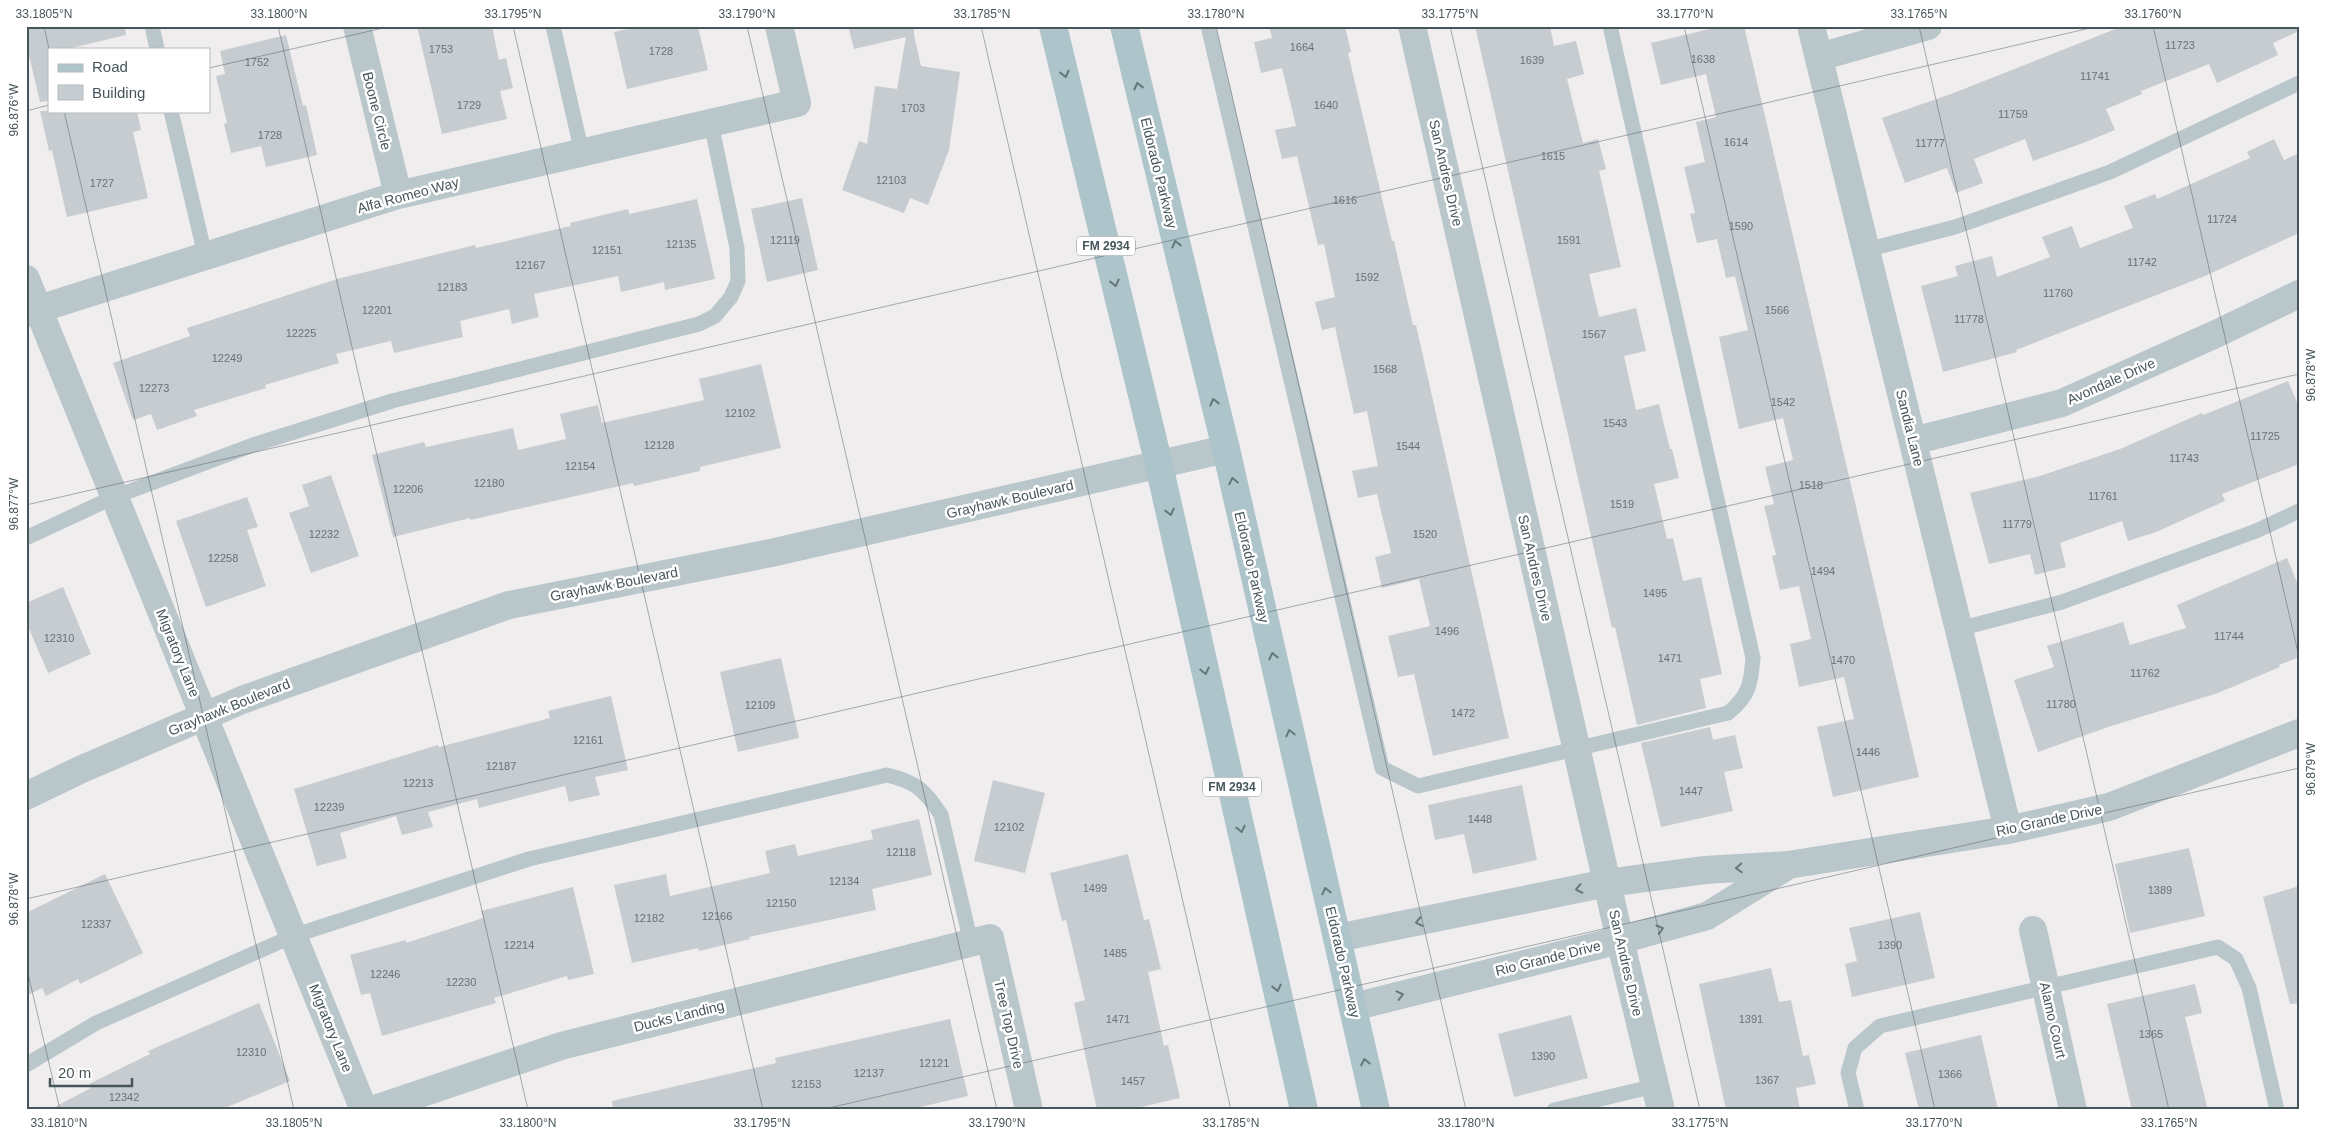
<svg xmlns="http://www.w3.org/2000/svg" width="2325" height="1136" font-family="Helvetica,sans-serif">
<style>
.building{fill:#c7ccd0}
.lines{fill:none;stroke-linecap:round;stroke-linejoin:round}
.service{stroke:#b9c6ca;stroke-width:15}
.minor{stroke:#b9c6ca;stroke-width:28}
.tertiary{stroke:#b9c6ca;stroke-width:28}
.primary{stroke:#adc4cb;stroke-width:28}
.oneway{stroke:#65767c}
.oneway2{stroke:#68777c}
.ticks{fill:none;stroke:#46555a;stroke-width:1;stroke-opacity:0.45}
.labels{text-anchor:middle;stroke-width:5;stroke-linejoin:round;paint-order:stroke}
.number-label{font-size:11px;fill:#667378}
.shield{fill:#fff;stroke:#7e888c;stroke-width:1}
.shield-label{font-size:12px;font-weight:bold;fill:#46555a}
.street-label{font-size:14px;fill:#46555a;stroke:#fff}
.neatline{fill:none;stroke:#46555a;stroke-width:2}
.ticks-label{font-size:12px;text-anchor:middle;fill:#46555a}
</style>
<rect width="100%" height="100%" fill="#f0edee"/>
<path class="building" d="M26,26H125L126,35L67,49H49V101L40,102L26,43Z
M417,26H492L499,60L506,58L513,88L500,91L507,119L442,134Z
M641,26H698L708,70L627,89L614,32Z
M848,26H914V35L921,66L960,72L949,150L928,205L910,198L904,213L842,190L859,141L867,144L875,86L897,89L906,37L854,49Z
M1269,26H1345L1351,52L1348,53L1392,241H1394L1413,325H1416L1509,738L1433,756L1414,674L1398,677L1388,636L1430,626L1419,579L1382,588L1375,557L1391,553L1377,494L1358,498L1352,471L1378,466L1367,411L1354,414L1335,327L1322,330L1315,302L1335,297L1324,244L1318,245L1297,156L1282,159L1275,130L1296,126L1282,68L1261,73L1254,42L1272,38Z
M1475,26H1550L1554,46L1576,41L1584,74L1567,79L1583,143L1598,139L1606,169L1599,171L1621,267L1589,274L1599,317L1636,308L1646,351L1624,356L1636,410L1659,404L1670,449H1672L1679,478L1654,484L1667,539L1673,538L1683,581L1701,577L1722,674L1700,679L1706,708L1637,725L1615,627L1612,628Z
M1722,26H1744L1919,777L1833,797L1817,727L1854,719L1844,677L1799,687L1790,644L1811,639L1799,586L1780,590L1772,556L1776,555L1764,506L1774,504L1765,467L1793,460L1783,418L1739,429L1719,337L1748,330L1735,276L1726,278L1717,239L1697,243L1690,214L1695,213L1684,167L1705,162L1696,122L1716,117L1706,74L1661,85L1651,43Z
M2123,26H2299V31L2273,43L2278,55L2217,83L2209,64L2141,91L2142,94L2106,109L2115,130L2083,143L2033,161L2025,139L1974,159L1983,183L1956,193L1947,168L1905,183L1882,118L1951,94Z
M286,35L303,106L306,105L317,155L266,167L261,146L231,153L224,124L227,123L216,76L225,74L220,51Z
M40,111H137L141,130L133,132L148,198L67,217L52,150L49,151Z
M2274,139L2284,160L2299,153V233L2205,276L2016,350L2017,352L1943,372L1921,286L1958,276L1955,266L1992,256L1997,277L2050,257L2042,237L2072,226L2080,248L2133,228L2124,206L2155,194L2157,199L2250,158L2247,152Z
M802,198L818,270L767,282L751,209Z
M697,199L715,279L665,290L664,282L621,292L618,276L534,294L539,317L512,324L509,309L460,321L463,337L394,353L391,341L336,354L339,363L265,385L266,388L194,410L197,416L157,430L151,414L133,420L113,363L190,336L187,328L337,279L475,245L476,248L571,226L570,223L628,209L629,214Z
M761,364L781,448L700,467V471L634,486L633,483L470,520V518L393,537L372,455L424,442L426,447L513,428L518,450L566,439L560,414L598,405L602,423L704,400L699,379Z
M2288,381L2299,407V464L2222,494L2225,501L2156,532L2128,541L2122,521L2060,543L2066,567L2035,575L2030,554L1989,564L1970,493L2040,476L2120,449L2202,413L2203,415Z
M331,475L359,556L311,573L289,513L309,506L302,485Z
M247,497L258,527L247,530L266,586L206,607L176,521Z
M2287,558L2299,587V657L2279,665L2280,667L2218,693L2108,727L2038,752L2014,680L2054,667L2047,646L2123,622L2130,645L2186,628L2177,605Z
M63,587L91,654L48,673L26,622V603Z
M781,658L799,738L738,752L720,672Z
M611,696L628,770L595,777L600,795L569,802L565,786L479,808L477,799L428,812L433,827L402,835L396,816L340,833L347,858L317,866L294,789L438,745L439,747L550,718L548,711Z
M1710,727L1713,740L1735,735L1743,768L1724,772L1733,811L1661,827L1641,743Z
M993,780L1045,793L1025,873L974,861Z
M1522,785L1537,860L1473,874L1464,834L1435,840L1428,805Z
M919,819L932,875L872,889L876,910L749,937L750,939L699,951L698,948L632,963L614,885L666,874L670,896L770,873L765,851L795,844L798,856L873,839L871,830Z
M2189,848L2205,916L2130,933L2115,864Z
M1128,854L1144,920L1149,919L1161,969L1148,972L1164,1046L1168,1045L1180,1098L1128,1110H1097L1074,1003L1085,1000L1066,920L1062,921L1050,873Z
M105,874L143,953L80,984L78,979L46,996L42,988L26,996V913Z
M2299,886V1003L2290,1004L2263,897Z
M573,887L594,974L568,980L567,976L494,998L496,1003L382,1036L370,993L361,995L350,955L406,940V943L483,918L481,911Z
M1920,912L1935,978L1852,997L1845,964L1857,961L1849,928Z
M1771,968L1779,1002L1791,1000L1803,1056L1809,1055L1816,1084L1796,1088L1800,1110H1726L1699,984Z
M2195,984L2202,1013L2185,1017L2208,1110H2132L2107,1004Z
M259,1003L290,1081L220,1110H49L91,1088L89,1084L150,1054L148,1051Z
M1571,1015L1588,1078L1514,1097L1498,1034Z
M950,1019L968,1096L907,1110H613L612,1101L776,1063L775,1058Z
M1981,1035L1998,1110H1919L1905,1053Z"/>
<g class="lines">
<path class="service" d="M152,26L157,49
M553,26L582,153
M1208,26L1382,768L1418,786L1728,713C1749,696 1751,684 1753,658L1610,26
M171,111L205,255
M1866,250L1955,227L2110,172L2299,83
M26,538L114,497L253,445L392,401L699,324L715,316L731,297L738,281L737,248L711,123
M1959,629L2062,602L2256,531L2299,511
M26,1065L96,1023L293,936L529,859L887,775C916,782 925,790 941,815L971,943
M1554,1110L1655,1086
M1857,1110L1848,1073L1855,1048L1880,1026L2218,947L2236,959L2249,988L2277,1110"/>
<path class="minor" d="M357,26L398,195
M1412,26L1620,940L1661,1110
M1811,26L2008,830
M1819,57L1928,26
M26,279L364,1110
M26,313L398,195L797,103L779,26
M1913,441L2062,403L2218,333L2299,294
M2033,930L2073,1110
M1337,938L1607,883L1705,870L1788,865L2008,830L2109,807L2299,733
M1353,1007L1620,940L1707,916L1787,866
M372,1110L561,1046L990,938L1029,1110"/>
<path class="tertiary" d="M26,796L82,769L242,700L509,605L771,553L1226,449"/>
<path class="primary" d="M1053,26L1159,465L1304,1110
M1124,26L1226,449L1376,1110"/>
</g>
<defs><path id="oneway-chevron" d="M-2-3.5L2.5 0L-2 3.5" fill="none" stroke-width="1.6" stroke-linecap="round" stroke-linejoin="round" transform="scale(1.25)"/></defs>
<g class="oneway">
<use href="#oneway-chevron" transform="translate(1065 74) rotate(76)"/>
<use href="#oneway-chevron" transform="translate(1138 86) rotate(-104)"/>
<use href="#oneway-chevron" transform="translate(1176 244) rotate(-104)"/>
<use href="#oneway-chevron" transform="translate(1115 283) rotate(76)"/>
<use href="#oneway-chevron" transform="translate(1214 402) rotate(-104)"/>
<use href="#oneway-chevron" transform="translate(1233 481) rotate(-102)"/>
<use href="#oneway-chevron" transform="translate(1170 512) rotate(77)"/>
<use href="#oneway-chevron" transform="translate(1273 656) rotate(-103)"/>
<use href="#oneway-chevron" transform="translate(1205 671) rotate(77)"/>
<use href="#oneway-chevron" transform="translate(1290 733) rotate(-103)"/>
<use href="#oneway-chevron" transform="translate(1241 829) rotate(77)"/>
<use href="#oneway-chevron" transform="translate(1326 891) rotate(-103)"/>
<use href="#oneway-chevron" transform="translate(1277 988) rotate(77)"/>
<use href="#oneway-chevron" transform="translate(1365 1062) rotate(-102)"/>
</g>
<g class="oneway2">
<use href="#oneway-chevron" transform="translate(1739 868) rotate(177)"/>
<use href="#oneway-chevron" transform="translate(1579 889) rotate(168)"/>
<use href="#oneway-chevron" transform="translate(1419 922) rotate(169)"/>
<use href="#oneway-chevron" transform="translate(1660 929) rotate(-16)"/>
<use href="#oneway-chevron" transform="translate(1400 995) rotate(-14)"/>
</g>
<path class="ticks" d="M44,26L49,49M278,26L528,1110M513,26L763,1110M747,26L997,1110M981,26L1231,1110M1216,26L1466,1110M1450,26L1700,1110M1684,26L1935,1110M1919,26L2169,1110M2153,26L2299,657M209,68L392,26M26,111L49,105M64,111L294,1110M26,505L2099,26M26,899L2299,374M26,965L60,1110M820,1110L2299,768"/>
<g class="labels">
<g class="number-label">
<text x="2180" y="49">11723</text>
<text x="1302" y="51">1664</text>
<text x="441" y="53">1753</text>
<text x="661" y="55">1728</text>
<text x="1703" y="63">1638</text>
<text x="1532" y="64">1639</text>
<text x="257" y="66">1752</text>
<text x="2095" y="80">11741</text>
<text x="469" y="109">1729</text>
<text x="1326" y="109">1640</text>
<text x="913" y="112">1703</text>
<text x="2013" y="118">11759</text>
<text x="270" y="139">1728</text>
<text x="1736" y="146">1614</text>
<text x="1930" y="147">11777</text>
<text x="1553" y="160">1615</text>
<text x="891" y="184">12103</text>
<text x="102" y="187">1727</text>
<text x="1345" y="204">1616</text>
<text x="2222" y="223">11724</text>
<text x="1741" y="230">1590</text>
<text x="785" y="244">12119</text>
<text x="1569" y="244">1591</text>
<text x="681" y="248">12135</text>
<text x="607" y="254">12151</text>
<text x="2142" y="266">11742</text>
<text x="530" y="269">12167</text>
<text x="1367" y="281">1592</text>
<text x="452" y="291">12183</text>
<text x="2058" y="297">11760</text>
<text x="377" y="314">12201</text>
<text x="1777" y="314">1566</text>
<text x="1969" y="323">11778</text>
<text x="301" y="337">12225</text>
<text x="1594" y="338">1567</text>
<text x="227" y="362">12249</text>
<text x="1385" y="373">1568</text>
<text x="154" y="392">12273</text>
<text x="1783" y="406">1542</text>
<text x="740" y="417">12102</text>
<text x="1615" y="427">1543</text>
<text x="2265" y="440">11725</text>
<text x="659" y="449">12128</text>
<text x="1408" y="450">1544</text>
<text x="2184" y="462">11743</text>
<text x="580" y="470">12154</text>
<text x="489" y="487">12180</text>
<text x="1811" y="489">1518</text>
<text x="408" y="493">12206</text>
<text x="2103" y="500">11761</text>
<text x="1622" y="508">1519</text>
<text x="2017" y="528">11779</text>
<text x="324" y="538">12232</text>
<text x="1425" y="538">1520</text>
<text x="223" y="562">12258</text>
<text x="1823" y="575">1494</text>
<text x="1655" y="597">1495</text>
<text x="1447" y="635">1496</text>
<text x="2229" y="640">11744</text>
<text x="59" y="642">12310</text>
<text x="1670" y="662">1471</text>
<text x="1843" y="664">1470</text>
<text x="2145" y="677">11762</text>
<text x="2061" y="708">11780</text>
<text x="760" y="709">12109</text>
<text x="1463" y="717">1472</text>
<text x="588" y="744">12161</text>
<text x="1868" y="756">1446</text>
<text x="501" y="770">12187</text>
<text x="418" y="787">12213</text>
<text x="1691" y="795">1447</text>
<text x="329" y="811">12239</text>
<text x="1480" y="823">1448</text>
<text x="1009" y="831">12102</text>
<text x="901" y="856">12118</text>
<text x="844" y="885">12134</text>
<text x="1095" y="892">1499</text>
<text x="2160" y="894">1389</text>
<text x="781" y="907">12150</text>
<text x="717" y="920">12166</text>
<text x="649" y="922">12182</text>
<text x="96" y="928">12337</text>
<text x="519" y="949">12214</text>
<text x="1890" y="949">1390</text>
<text x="1115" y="957">1485</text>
<text x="385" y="978">12246</text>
<text x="461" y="986">12230</text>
<text x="1118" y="1023">1471</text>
<text x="1751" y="1023">1391</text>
<text x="2151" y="1038">1365</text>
<text x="251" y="1056">12310</text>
<text x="1543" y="1060">1390</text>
<text x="934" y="1067">12121</text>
<text x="869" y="1077">12137</text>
<text x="1950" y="1078">1366</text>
<text x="1767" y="1084">1367</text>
<text x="1133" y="1085">1457</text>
<text x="806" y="1088">12153</text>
<text x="124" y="1101">12342</text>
</g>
<g class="shield">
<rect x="1077" y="236.5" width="58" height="19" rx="4"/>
<rect x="1203" y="777.5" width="58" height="19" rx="4"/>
</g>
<g class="shield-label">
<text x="1106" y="250">FM 2934</text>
<text x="1232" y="791">FM 2934</text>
</g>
<g class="street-label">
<text transform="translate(377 111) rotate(76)" y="5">Boone Circle</text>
<text transform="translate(1159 173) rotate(76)" y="5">Eldorado Parkway</text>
<text transform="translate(1446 173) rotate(77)" y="5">San Andres Drive</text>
<text transform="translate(408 195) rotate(-15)" y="5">Alfa Romeo Way</text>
<text transform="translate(2111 381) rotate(-24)" y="5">Avondale Drive</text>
<text transform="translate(1910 428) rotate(76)" y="5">Sandia Lane</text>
<text transform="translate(1010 499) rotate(-13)" y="5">Grayhawk Boulevard</text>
<text transform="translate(1252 567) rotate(77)" y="5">Eldorado Parkway</text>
<text transform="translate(1535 568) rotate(77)" y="5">San Andres Drive</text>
<text transform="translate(614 584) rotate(-11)" y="5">Grayhawk Boulevard</text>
<text transform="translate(178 653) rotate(68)" y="5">Migratory Lane</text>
<text transform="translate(229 707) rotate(-22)" y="5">Grayhawk Boulevard</text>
<text transform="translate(2049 820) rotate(-12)" y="5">Rio Grande Drive</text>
<text transform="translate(1548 958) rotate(-14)" y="5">Rio Grande Drive</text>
<text transform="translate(1343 962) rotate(77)" y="5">Eldorado Parkway</text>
<text transform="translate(1626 963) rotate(77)" y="5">San Andres Drive</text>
<text transform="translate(679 1016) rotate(-14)" y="5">Ducks Landing</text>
<text transform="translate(2053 1020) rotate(77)" y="5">Alamo Court</text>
<text transform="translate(1009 1024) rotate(77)" y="5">Tree Top Drive</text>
<text transform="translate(331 1028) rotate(68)" y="5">Migratory Lane</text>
</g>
</g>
<rect width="2325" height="1136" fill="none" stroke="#ffffff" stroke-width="55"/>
<rect x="48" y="48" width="162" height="65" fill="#ffffff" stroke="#b5bbbd"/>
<rect x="58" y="64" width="25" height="8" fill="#adc4cb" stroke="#b5bbbd"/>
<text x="92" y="72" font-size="15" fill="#46555a">Road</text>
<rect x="58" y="85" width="25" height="15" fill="#c7ccd0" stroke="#b5bbbd"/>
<text x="92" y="98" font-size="15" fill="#46555a">Building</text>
<path d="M50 1078v8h82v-8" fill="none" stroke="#46555a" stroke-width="2.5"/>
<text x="58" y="1078" font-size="15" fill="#46555a" stroke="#ffffff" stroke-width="4" paint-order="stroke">20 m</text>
<rect x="28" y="28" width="2270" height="1080" class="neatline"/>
<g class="ticks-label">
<text x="44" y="18">33.1805°N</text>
<text x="279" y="18">33.1800°N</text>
<text x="513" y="18">33.1795°N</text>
<text x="747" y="18">33.1790°N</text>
<text x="982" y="18">33.1785°N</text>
<text x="1216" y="18">33.1780°N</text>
<text x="1450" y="18">33.1775°N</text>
<text x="1685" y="18">33.1770°N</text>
<text x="1919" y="18">33.1765°N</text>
<text x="2153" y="18">33.1760°N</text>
<text transform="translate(14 110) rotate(-90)" y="4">96.876°W</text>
<text transform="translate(2311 375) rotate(-90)" y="4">96.878°W</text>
<text transform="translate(14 504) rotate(-90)" y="4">96.877°W</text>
<text transform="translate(2311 769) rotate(-90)" y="4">96.879°W</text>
<text transform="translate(14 899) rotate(-90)" y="4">96.878°W</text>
<text x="59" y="1127">33.1810°N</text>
<text x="294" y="1127">33.1805°N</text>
<text x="528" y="1127">33.1800°N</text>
<text x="762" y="1127">33.1795°N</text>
<text x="997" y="1127">33.1790°N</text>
<text x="1231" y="1127">33.1785°N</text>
<text x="1466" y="1127">33.1780°N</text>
<text x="1700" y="1127">33.1775°N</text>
<text x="1934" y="1127">33.1770°N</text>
<text x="2169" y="1127">33.1765°N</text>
</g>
</svg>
